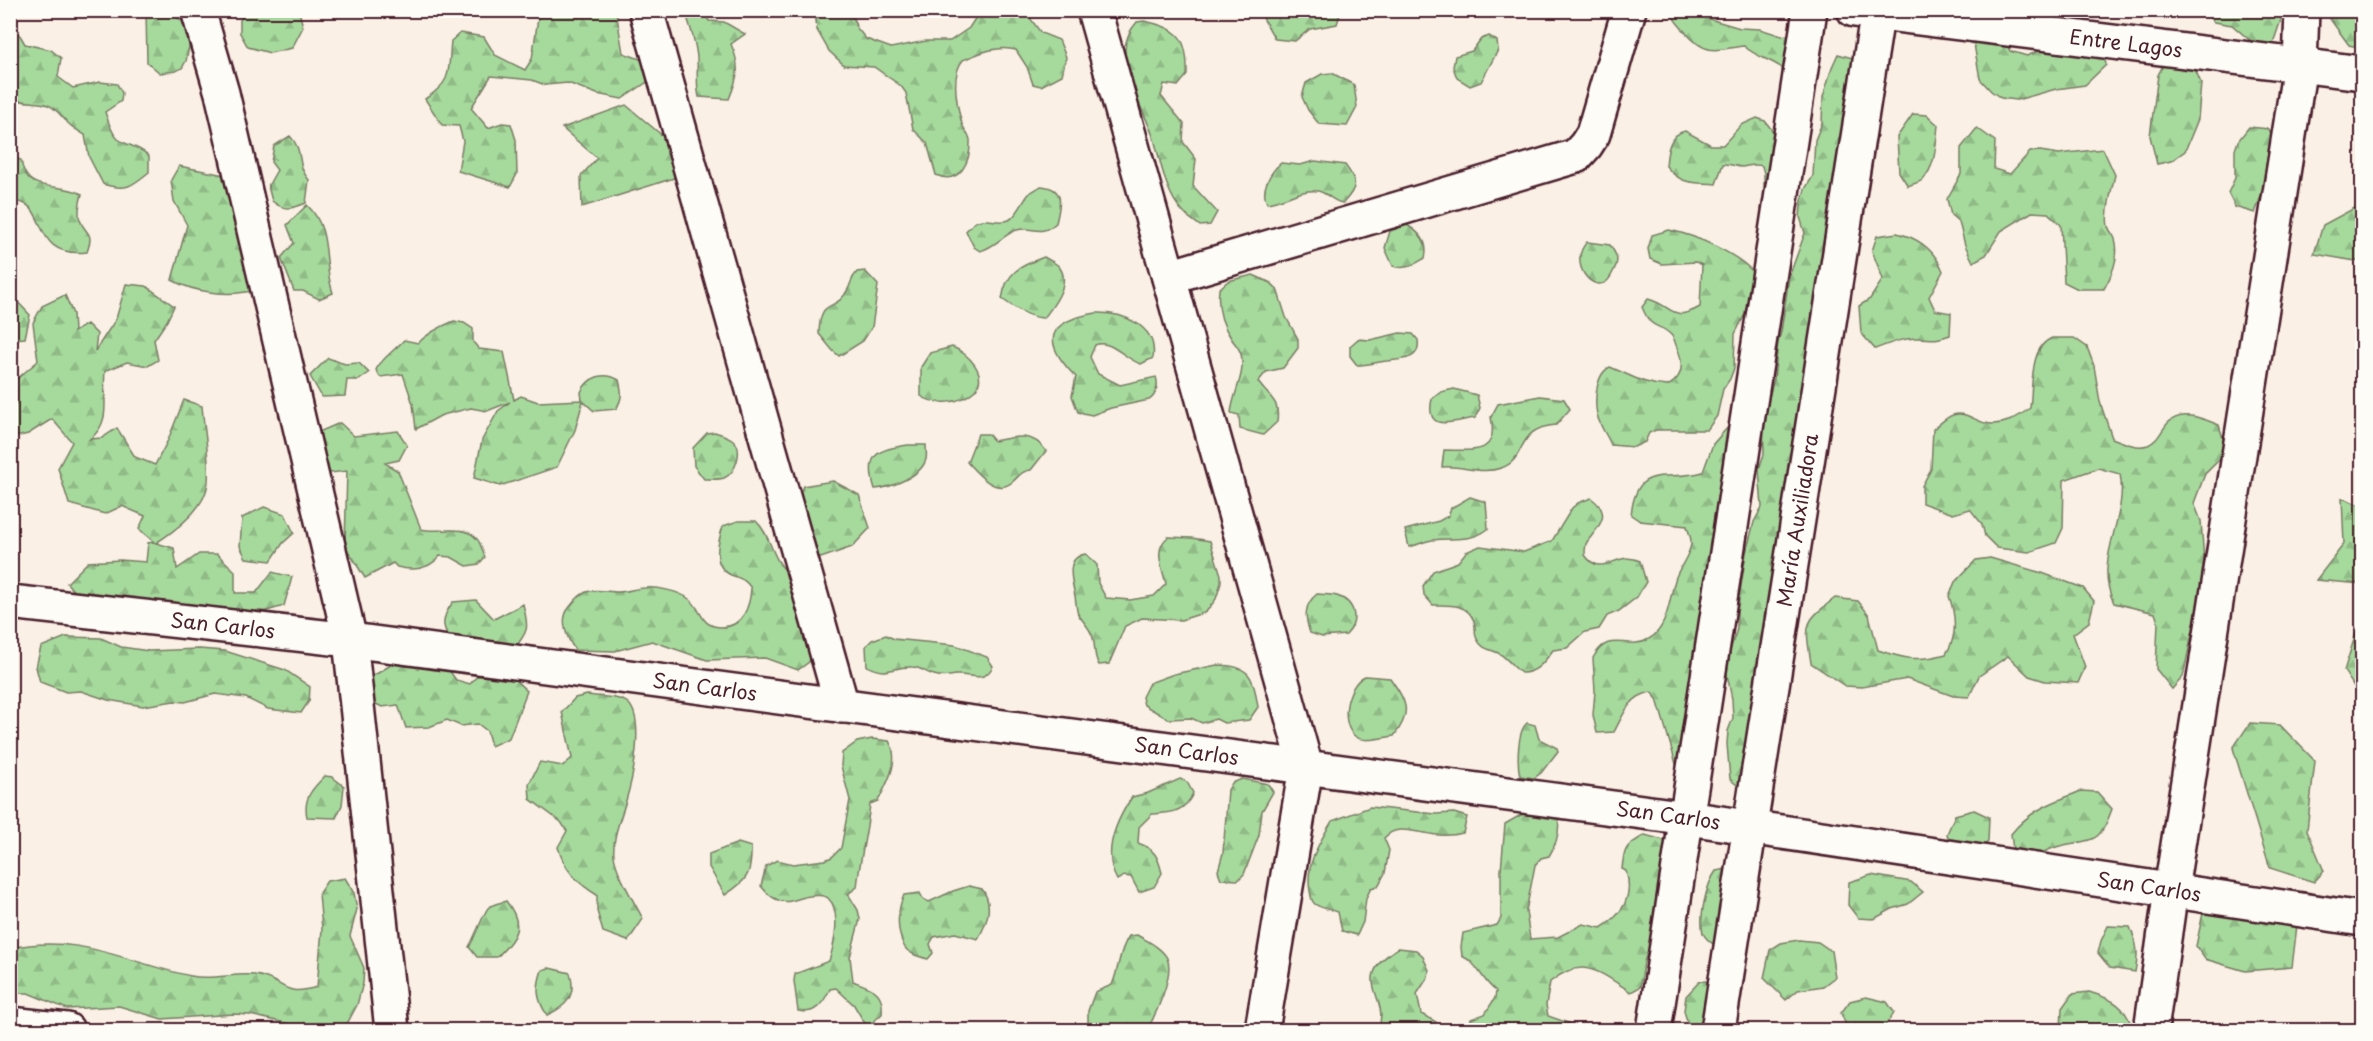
<svg xmlns="http://www.w3.org/2000/svg" width="2373" height="1041" font-family="'Playpen Sans',sans-serif">
<style>
.forest{fill:url(#forest-firs);stroke:#787c64;stroke-width:1.5}
.lines{fill:none;stroke-linecap:round;stroke-linejoin:round}
.minor-casing{stroke:#4a1f2b;stroke-width:38}
.minor{stroke:#fdfcf7;stroke-width:33}
.labels{text-anchor:middle;stroke-width:5;stroke-linejoin:round;paint-order:stroke}
.street-label{font-size:20px;fill:#4a1f2b;stroke:#fdfcf7}
</style>
<defs>
<pattern id="forest-firs" width="22" height="20" patternUnits="userSpaceOnUse" patternTransform="scale(1.5)"><rect width="22" height="20" fill="#a6da9c"/><path d="M5 1l3.5 6h-7zM16 11l3.5 6h-7z" fill="#90bb87"/></pattern>
</defs>
<rect width="100%" height="100%" fill="#faf0e5"/>
<filter id="ink" filterUnits="userSpaceOnUse"><feTurbulence type="fractalNoise" baseFrequency=".0167" numOctaves="2"/><feDisplacementMap in="SourceGraphic" scale="12" xChannelSelector="R" yChannelSelector="G"/><feConvolveMatrix kernelMatrix="1 2 1 2 8 2 1 2 1" color-interpolation-filters="sRGB"/></filter>
<g filter="url(#ink)">
<path class="forest" d="M1671,10L1696,11L1706,18L1740,28L1760,29L1782,36L1797,33L1784,84L1782,68C1770,59 1756,57 1744,46C1717,49 1708,57 1687,34C1680,25 1674,22 1671,10Z
M146,11H168L186,24L191,38L186,61L182,68L176,71L160,73L147,62Z
M246,11H299L303,27L292,48L270,53L248,47L240,33V20Z
M539,11H616L623,53L640,59L656,76L622,99L597,94L568,83L545,85L532,80L491,76L471,108L488,128L502,123L511,124L516,140L517,174L510,187L458,171L463,141L459,126L442,125L425,99C453,81 448,72 451,41L460,33L484,37L495,55L525,70L532,59Z
M685,11H703L709,21L724,22L745,34L731,44C741,67 738,77 729,99L699,97C696,83 698,72 697,58C696,42 690,26 685,11Z
M815,11H846L854,19L856,27L866,39L891,48L926,41H950L969,28L980,11H1039L1030,18L1041,33L1059,40L1066,57L1062,75L1041,86L1033,84L1027,67L1016,50C997,45 980,53 963,60C950,75 957,106 962,124C964,130 969,134 970,140C971,161 960,186 936,175L927,143L913,129L906,93L901,86L874,67L844,65L829,51L817,30Z
M1261,11H1341L1337,24L1310,29L1295,41L1275,39L1264,20Z
M2202,11H2284L2272,46L2260,49L2232,25L2214,22Z
M2330,11H2362V48L2349,45L2330,19Z
M11,20L25,44L51,50L61,58L58,77L73,88L100,82L117,84L122,93L121,101L105,112C108,120 111,133 118,139C128,146 140,147 149,156V172C131,187 126,191 103,184L89,157L85,135C80,132 73,128 69,124C61,117 58,109 48,105C36,100 24,105 11,97Z
M1144,21C1180,28 1188,39 1187,75L1178,86L1164,84L1161,96L1184,124L1183,142L1196,159L1193,186L1217,212L1210,225L1200,226C1194,221 1187,217 1182,211C1165,192 1161,162 1154,139C1146,114 1123,77 1125,51C1125,40 1130,30 1137,22Z
M1997,24L2010,51L2027,56L2067,39L2103,51L2106,65L2085,85L2056,89L2017,100L2001,98L1991,91L1980,79L1974,44L1956,39Z
M1489,36L1497,41L1498,50L1481,82L1470,86L1457,78L1453,67L1455,56L1472,51L1481,39Z
M1838,54L1863,61L1844,339L1838,353L1752,789L1738,786L1730,779L1727,744L1728,731L1733,718L1732,699L1727,674L1728,657L1737,629V613L1746,553L1754,522L1762,507L1759,469L1764,454L1763,419L1774,379L1778,342L1781,332L1789,277L1805,233L1800,217L1801,205L1805,189L1813,176L1815,140L1822,123L1823,97L1832,67Z
M2190,57L2201,83L2198,119L2185,151L2171,161L2157,164L2150,136L2158,75L2166,60Z
M1332,73L1354,85L1357,107L1347,126L1319,124L1308,110L1302,97L1306,83L1322,74Z
M626,105L664,137L671,141L680,170L674,178L582,207L581,176L597,158L562,128Z
M1913,114L1927,115L1938,125C1936,142 1936,168 1922,180C1919,183 1912,184 1908,186L1899,172L1897,137Z
M1757,118L1765,121L1775,134L1764,201V173L1762,166C1755,163 1750,166 1742,167C1736,167 1730,163 1723,164L1716,184C1694,182 1682,186 1666,166C1667,152 1669,134 1685,131L1711,145H1723L1741,125Z
M2249,127L2269,129L2276,149L2272,165L2255,213L2235,207L2228,193L2235,178V150L2238,141Z
M1977,128L1995,141L1994,169L2010,174L2030,152L2040,151L2059,154L2103,149L2115,175C2112,187 2105,214 2108,226C2109,231 2114,235 2115,239C2120,255 2112,275 2104,289H2078L2064,282L2061,225L2048,213L2032,212L2001,231L1986,255L1973,262L1965,245L1959,222L1951,215L1947,199L1961,174V148Z
M290,136C305,152 295,164 309,180L306,203C292,209 284,211 272,201L268,186L277,170L271,162L274,146Z
M11,157L21,160C26,196 58,181 82,194C80,202 77,212 80,220C85,235 95,230 87,252C26,259 52,198 11,202Z
M1315,161L1345,165C1358,182 1358,187 1343,203C1333,202 1328,193 1318,191C1298,189 1285,201 1267,203C1260,190 1270,172 1281,163L1300,165Z
M179,166L229,176L255,290C230,297 195,293 172,280L187,225L174,201L171,180Z
M1041,186C1066,188 1060,205 1056,223C1039,238 1033,225 1017,230C1005,233 996,247 980,251L974,247L966,231C982,210 992,226 1009,220C1018,215 1022,202 1029,194C1032,191 1037,189 1041,186Z
M2362,204V262L2314,254L2323,225Z
M307,205C333,230 322,263 333,293L319,299L303,291H294L281,258L294,243L287,225Z
M1407,225C1420,233 1429,242 1425,258C1413,265 1407,270 1393,266L1385,248L1390,231Z
M1669,230C1695,235 1742,255 1757,277L1751,302L1735,334L1734,368L1730,379L1723,389L1717,416L1707,430H1656L1649,433L1645,442L1634,447L1611,445C1608,437 1603,431 1600,423C1593,408 1594,375 1610,367C1630,375 1645,385 1667,386C1686,377 1683,360 1676,345C1675,342 1674,338 1672,336C1659,321 1653,334 1642,307L1648,299C1674,306 1671,323 1700,307L1702,265L1696,262L1662,264L1650,259L1648,249L1652,235Z
M1897,233C1919,238 1935,251 1943,271L1929,297L1935,310L1951,313L1950,335C1934,341 1933,338 1917,338C1902,338 1889,344 1875,349L1861,333L1859,306L1870,299L1883,279L1872,251L1877,236Z
M1587,242L1610,245C1616,254 1620,260 1614,270C1612,274 1610,279 1606,282C1591,292 1568,262 1587,242Z
M1044,257C1049,260 1057,263 1060,268C1071,284 1053,306 1044,318C1029,318 1013,307 1002,299C1006,272 1020,266 1044,257Z
M865,271L878,285L872,327L863,341L839,356C827,347 828,343 819,334C820,294 835,315 848,289C852,282 850,280 857,272Z
M1253,275L1271,283L1277,289L1286,317L1298,339V348L1283,368L1266,372L1258,382C1270,399 1280,399 1277,422L1263,435L1240,429L1239,415L1231,413C1233,393 1246,374 1241,354C1239,347 1234,343 1231,338C1221,323 1217,307 1219,289L1228,281Z
M126,284L146,286L174,306L167,321L154,340L158,360L148,366L127,362L105,371C102,397 113,421 90,439L102,438L117,428L135,457L155,465L168,440L184,400L202,406C204,430 210,457 208,481C207,507 176,530 156,543L174,548L177,569L199,554H217L235,571V593H256L272,572L292,577L284,606L267,611L229,612L213,607L180,611L83,603L67,583L88,562L120,560L146,562L148,543L154,542L139,529L145,516L122,506L105,514L69,504L58,468L72,442L52,419L28,434L11,438L10,412L16,403L11,396V384L38,361L33,323L42,306L65,295L73,314L74,332L87,324L97,334L95,351L116,319Z
M11,298H14L30,315L25,338L11,339Z
M1096,313C1123,312 1158,326 1153,358L1141,364C1126,360 1110,338 1095,345L1090,357L1098,374L1120,385L1156,377C1159,385 1156,396 1149,400L1111,408L1092,415L1078,412L1072,396L1076,377C1040,341 1047,321 1096,313Z
M454,321L464,323L473,329V342L479,349L504,352L514,400L521,396L538,402L582,400L581,392C588,377 604,371 619,380C622,392 623,398 616,409L594,411L583,401L575,430L557,467L500,486L474,478L482,440L498,411L510,402L487,411L471,408L442,415L416,429L413,404L403,374L380,377L376,370C380,360 396,349 404,340L418,343C427,334 442,326 454,321Z
M1400,333L1413,334L1418,340C1421,361 1401,359 1387,361C1376,362 1368,365 1357,365L1350,356V346L1358,339L1370,340Z
M2052,338H2074L2087,347L2094,366L2100,402L2112,438C2123,442 2136,449 2148,445C2158,441 2161,431 2167,424C2181,408 2204,419 2219,425L2227,452L2205,474L2194,503L2201,521L2204,560L2201,591L2183,677L2172,689L2156,669L2158,622L2155,613L2114,603C2092,559 2129,519 2120,474L2098,468L2064,480L2063,528L2056,543L2029,552L1997,548L1985,536L1982,524L1970,509L1953,514L1922,503V486L1931,469L1933,429C1939,425 1946,417 1953,415C1965,411 1974,420 1985,423C2003,427 2017,418 2030,408C2033,387 2029,347 2052,338Z
M952,347C967,352 990,375 974,391C960,404 935,406 921,396V367L930,353Z
M328,358L345,364L359,363L369,373L359,380H347L345,396L322,397L310,376Z
M1454,389L1477,395L1480,408L1475,418C1454,421 1424,434 1432,399L1441,392Z
M1540,396L1564,399L1570,409L1556,425C1514,428 1528,460 1501,468C1481,475 1462,465 1442,467L1444,450C1473,450 1499,456 1491,417L1498,404Z
M340,423L354,436L398,431L407,445L399,460L385,463L398,471L421,529C438,534 464,523 477,539C481,543 482,551 485,557L479,564L467,566L451,557L440,556C429,569 413,571 397,567L393,563L365,578L345,546L347,471L330,473L325,465L324,450L315,442L321,431Z
M1728,427L1734,428L1681,771L1676,764L1657,699L1651,692C1628,697 1624,714 1614,732L1597,733L1593,715L1595,691L1593,658C1609,628 1628,652 1649,639C1669,628 1669,597 1676,577C1680,567 1690,554 1691,544C1692,539 1688,531 1687,526L1640,521L1631,515C1637,460 1666,483 1703,472L1713,444Z
M715,432C720,434 728,436 733,440C744,449 736,473 724,478C718,480 710,479 704,479L694,466L693,448L707,433Z
M978,434H988L994,441C1014,437 1033,431 1046,451L1031,470C1020,471 1019,477 1011,483C995,495 977,473 967,462Z
M908,445H926C926,449 927,455 926,459C922,476 890,488 875,489C864,454 877,450 908,445Z
M833,481L859,495L870,528L852,547L821,558L809,553L793,512L803,486Z
M1470,497L1486,502L1488,529C1470,543 1453,537 1432,540C1425,541 1417,545 1409,547L1405,530L1439,521L1448,516L1451,508Z
M1591,498C1613,514 1599,526 1587,542C1585,545 1585,551 1585,555C1602,580 1617,549 1640,561L1646,582L1637,597L1619,611L1607,616L1599,629L1585,632L1567,648L1553,650C1544,662 1537,673 1521,673C1513,667 1508,659 1500,654C1491,649 1482,650 1477,639C1474,634 1476,626 1474,621C1467,603 1449,605 1433,605L1424,595L1423,586L1433,571L1458,562L1466,552L1480,546L1524,552L1552,541L1572,508L1578,503Z
M2342,498L2362,506V584L2316,580L2344,544Z
M264,507L285,514L294,533L283,543L271,561L246,558L240,546L242,518Z
M738,521H756C772,536 771,561 790,574L812,653L809,662L798,670L765,658L707,660L652,641L615,651L575,650C567,638 559,620 569,608C574,601 582,592 590,591C599,589 609,592 618,592C628,592 635,588 645,588C657,587 679,591 689,599C703,609 699,627 722,627C743,627 750,606 751,588C745,579 741,579 731,575C711,566 718,542 723,526Z
M1168,537L1192,538L1210,541L1221,575V583L1216,599L1206,612L1181,620L1142,618L1125,626L1109,664L1099,665C1093,655 1096,648 1093,638C1091,629 1083,622 1078,614C1076,609 1076,601 1075,596C1072,580 1064,557 1086,554L1097,565L1098,583L1106,598L1130,600L1154,596L1166,584C1162,567 1153,549 1168,537Z
M1990,558L2042,573L2083,588L2094,601L2089,622L2073,634L2085,667L2078,683L2045,681L2029,676L2008,656L1979,676L1969,697L1953,696L1907,679L1862,687L1845,686L1811,663C1805,623 1803,623 1835,598L1858,601L1869,615L1878,650C1905,659 1918,662 1946,654C1958,636 1956,616 1949,596L1955,582L1976,560Z
M1317,594C1323,595 1330,594 1337,596C1356,602 1359,622 1346,635L1322,637L1310,633C1305,618 1303,605 1317,594Z
M476,600L494,619L523,604C529,628 529,631 513,650H458C444,631 437,623 453,602Z
M2362,624V699L2344,671L2358,627Z
M886,635L894,639L955,645L987,657L993,666C984,684 972,674 956,675C948,676 943,678 934,675C926,673 920,667 912,667C891,666 889,677 867,666L866,646L872,640Z
M66,637L101,638L121,647L149,651L199,649L225,651L285,670L310,687L309,701L301,713L268,709L246,698L215,694L185,702L174,701L143,706L108,700L81,691L66,692L40,682L36,667L41,647Z
M417,658L449,670L456,680L470,684L479,674L501,667L527,691L509,738L491,746L487,731L478,724L461,726L447,720L429,727L406,728L398,705L382,707L366,699L363,679L378,673L394,663Z
M1217,665C1251,665 1253,677 1258,707L1249,720L1224,723L1216,719L1202,723L1191,718L1168,719L1144,705L1142,697L1149,683L1174,674Z
M1365,676L1390,678C1406,701 1413,712 1394,736C1384,737 1365,743 1356,737C1338,724 1347,684 1365,676Z
M587,695C599,697 618,696 628,703C645,718 633,777 627,797C622,816 612,836 614,856C617,875 634,901 643,919L628,941L603,932L597,911V895C577,883 564,869 558,847L567,831L561,822L530,799L529,784L540,762L563,766L572,758L562,712L575,698Z
M1527,723L1535,725L1539,739L1557,748L1558,751L1541,773L1534,778L1520,776C1517,764 1517,731 1527,723Z
M2250,723L2280,725L2315,761L2307,830L2324,871L2314,882L2270,868L2233,748Z
M872,739L889,741C901,761 887,783 878,801L870,804C867,833 860,859 857,887L848,894L858,910L860,919L850,957L853,981C872,989 884,989 882,1014L867,1027L854,1005L836,988L830,989C823,1004 815,1015 798,1011L794,981L795,974L829,961C834,946 842,911 828,898C824,895 815,895 810,896C799,897 789,905 778,900C772,898 765,891 761,886L766,866L777,860L793,864L825,860L832,857L841,848L850,800L841,766L842,753L857,742Z
M325,776L332,777L344,786L342,805L336,818L307,817C303,798 312,789 325,776Z
M1180,779L1187,782L1193,793C1185,813 1170,813 1152,814L1139,827L1138,843C1155,849 1158,857 1162,873L1154,887L1139,892L1131,877L1124,876L1117,880C1102,853 1116,821 1132,797L1148,793Z
M1242,779L1268,784L1273,792L1262,811L1259,835L1244,874L1238,880L1221,879L1218,871L1223,853L1228,790L1232,783Z
M2081,791L2097,792L2112,809C2100,843 2095,839 2064,845C2049,848 2033,857 2019,863L2013,850L2011,834C2031,809 2052,803 2081,791Z
M1370,807L1436,814L1454,813L1467,817L1463,833C1450,836 1438,836 1425,833C1410,831 1396,825 1384,838L1389,850L1385,873L1378,886L1371,888L1366,898L1363,922L1357,935L1342,931L1338,912C1331,910 1320,908 1315,904C1311,902 1311,895 1310,891C1305,864 1319,844 1332,821Z
M1974,810L1989,817L1988,842L1974,855L1952,850L1947,834L1955,815Z
M1526,812H1549L1558,818C1560,831 1556,845 1549,856L1541,858L1535,865L1526,911L1530,939L1558,937L1583,924L1601,928C1622,915 1634,897 1626,871L1622,869C1624,847 1626,846 1645,835L1667,841L1655,944C1641,955 1644,971 1640,987L1631,992C1599,972 1584,955 1550,982L1546,1005L1548,1016L1568,1023L1580,1030H1468L1471,1019L1485,1014L1495,998L1496,991C1482,981 1478,963 1462,956L1461,947L1463,933L1497,925L1501,918V871L1505,824Z
M738,843L751,847C752,874 747,881 725,895L709,867V854Z
M1734,868L1721,943L1713,944C1709,941 1705,938 1703,933C1699,917 1706,885 1716,871Z
M1871,875L1911,882L1923,892L1908,904L1892,909L1874,919L1858,918L1848,905L1849,882Z
M345,878L354,893L357,909L350,936L364,968L363,983L357,1005L348,1022L337,1030H303L290,1024L250,1015L234,1014L162,1019L119,1006L67,1009L28,993H11V948C80,933 127,963 191,976C214,981 239,971 260,976C287,983 283,997 317,987L322,929L319,893L327,881Z
M969,886L982,889C994,905 987,923 978,939L955,933L934,937L930,944L933,953L928,959C920,957 908,954 904,946C896,930 897,910 904,895L920,893L923,899L929,902L953,891Z
M506,901C525,925 517,937 497,957H477L469,947C473,941 485,911 488,908C492,904 500,903 506,901Z
M2231,904L2297,925L2292,967L2245,971L2205,959L2196,946L2203,913Z
M2108,926L2130,927C2137,943 2139,954 2135,972L2110,968L2098,953L2101,941Z
M1137,935C1147,941 1161,947 1167,958C1175,974 1155,1016 1147,1030H1088V1011L1095,992L1112,985C1119,969 1119,950 1129,936Z
M1799,940L1818,942L1831,951L1835,977L1823,986L1798,990L1786,1000L1764,978L1770,950L1781,943Z
M1398,948L1416,950L1422,955L1429,970L1428,977L1417,994L1421,1014L1436,1022L1435,1030H1378C1392,996 1347,980 1398,948Z
M549,968L570,973C577,996 566,1007 547,1015C536,998 536,988 542,970Z
M1700,981L1720,982V1030H1690L1684,1011L1686,996Z
M2089,992C2113,999 2126,1006 2133,1030H2061L2062,1008L2072,994Z
M1866,997L1887,1002L1894,1012C1882,1036 1872,1031 1848,1030L1841,1013L1850,1001Z"/>
<g class="lines">
<defs>
<g id="minor">
<path d="M198,10L222,93L350,640L392,1030"/>
<path d="M646,10L842,706"/>
<path d="M1094,10L1306,767L1262,1030"/>
<path id="s1" d="M1854,10L2362,73"/>
<path d="M1169,277L1576,156L1586,145L1593,134L1629,10"/>
<path id="s2" d="M10,602L350,640L1688,818L2362,919"/>
<path d="M10,1024L67,1030"/>
<path d="M1654,1030L1810,10"/>
<path id="s3" d="M1718,1030L1878,10"/>
<path d="M2151,1030L2171,890L2300,65L2302,10"/>
</g>
</defs>
<use href="#minor" class="minor-casing"/>
<use href="#minor" class="minor"/>
</g>
</g>
<g class="labels">
<g class="street-label">
<text dy="7" stroke="none"><textPath href="#s1" startOffset="274">Entre Lagos</textPath></text>
<text dy="7" stroke="none"><textPath href="#s3" startOffset="516">María Auxiliadora</textPath></text>
<text dy="7" stroke="none"><textPath href="#s2" startOffset="214">San Carlos</textPath></text>
<text dy="7" stroke="none"><textPath href="#s2" startOffset="700">San Carlos</textPath></text>
<text dy="7" stroke="none"><textPath href="#s2" startOffset="1186">San Carlos</textPath></text>
<text dy="7" stroke="none"><textPath href="#s2" startOffset="1672">San Carlos</textPath></text>
<text dy="7" stroke="none"><textPath href="#s2" startOffset="2158">San Carlos</textPath></text>
</g>
</g>
<rect width="2373" height="1041" fill="none" stroke="#fdfcf7" stroke-width="36"/>
<rect x="18" y="18" width="2337" height="1005" fill="none" stroke="#4a1f2b" stroke-width="2" filter="url(#ink)"/>
</svg>
